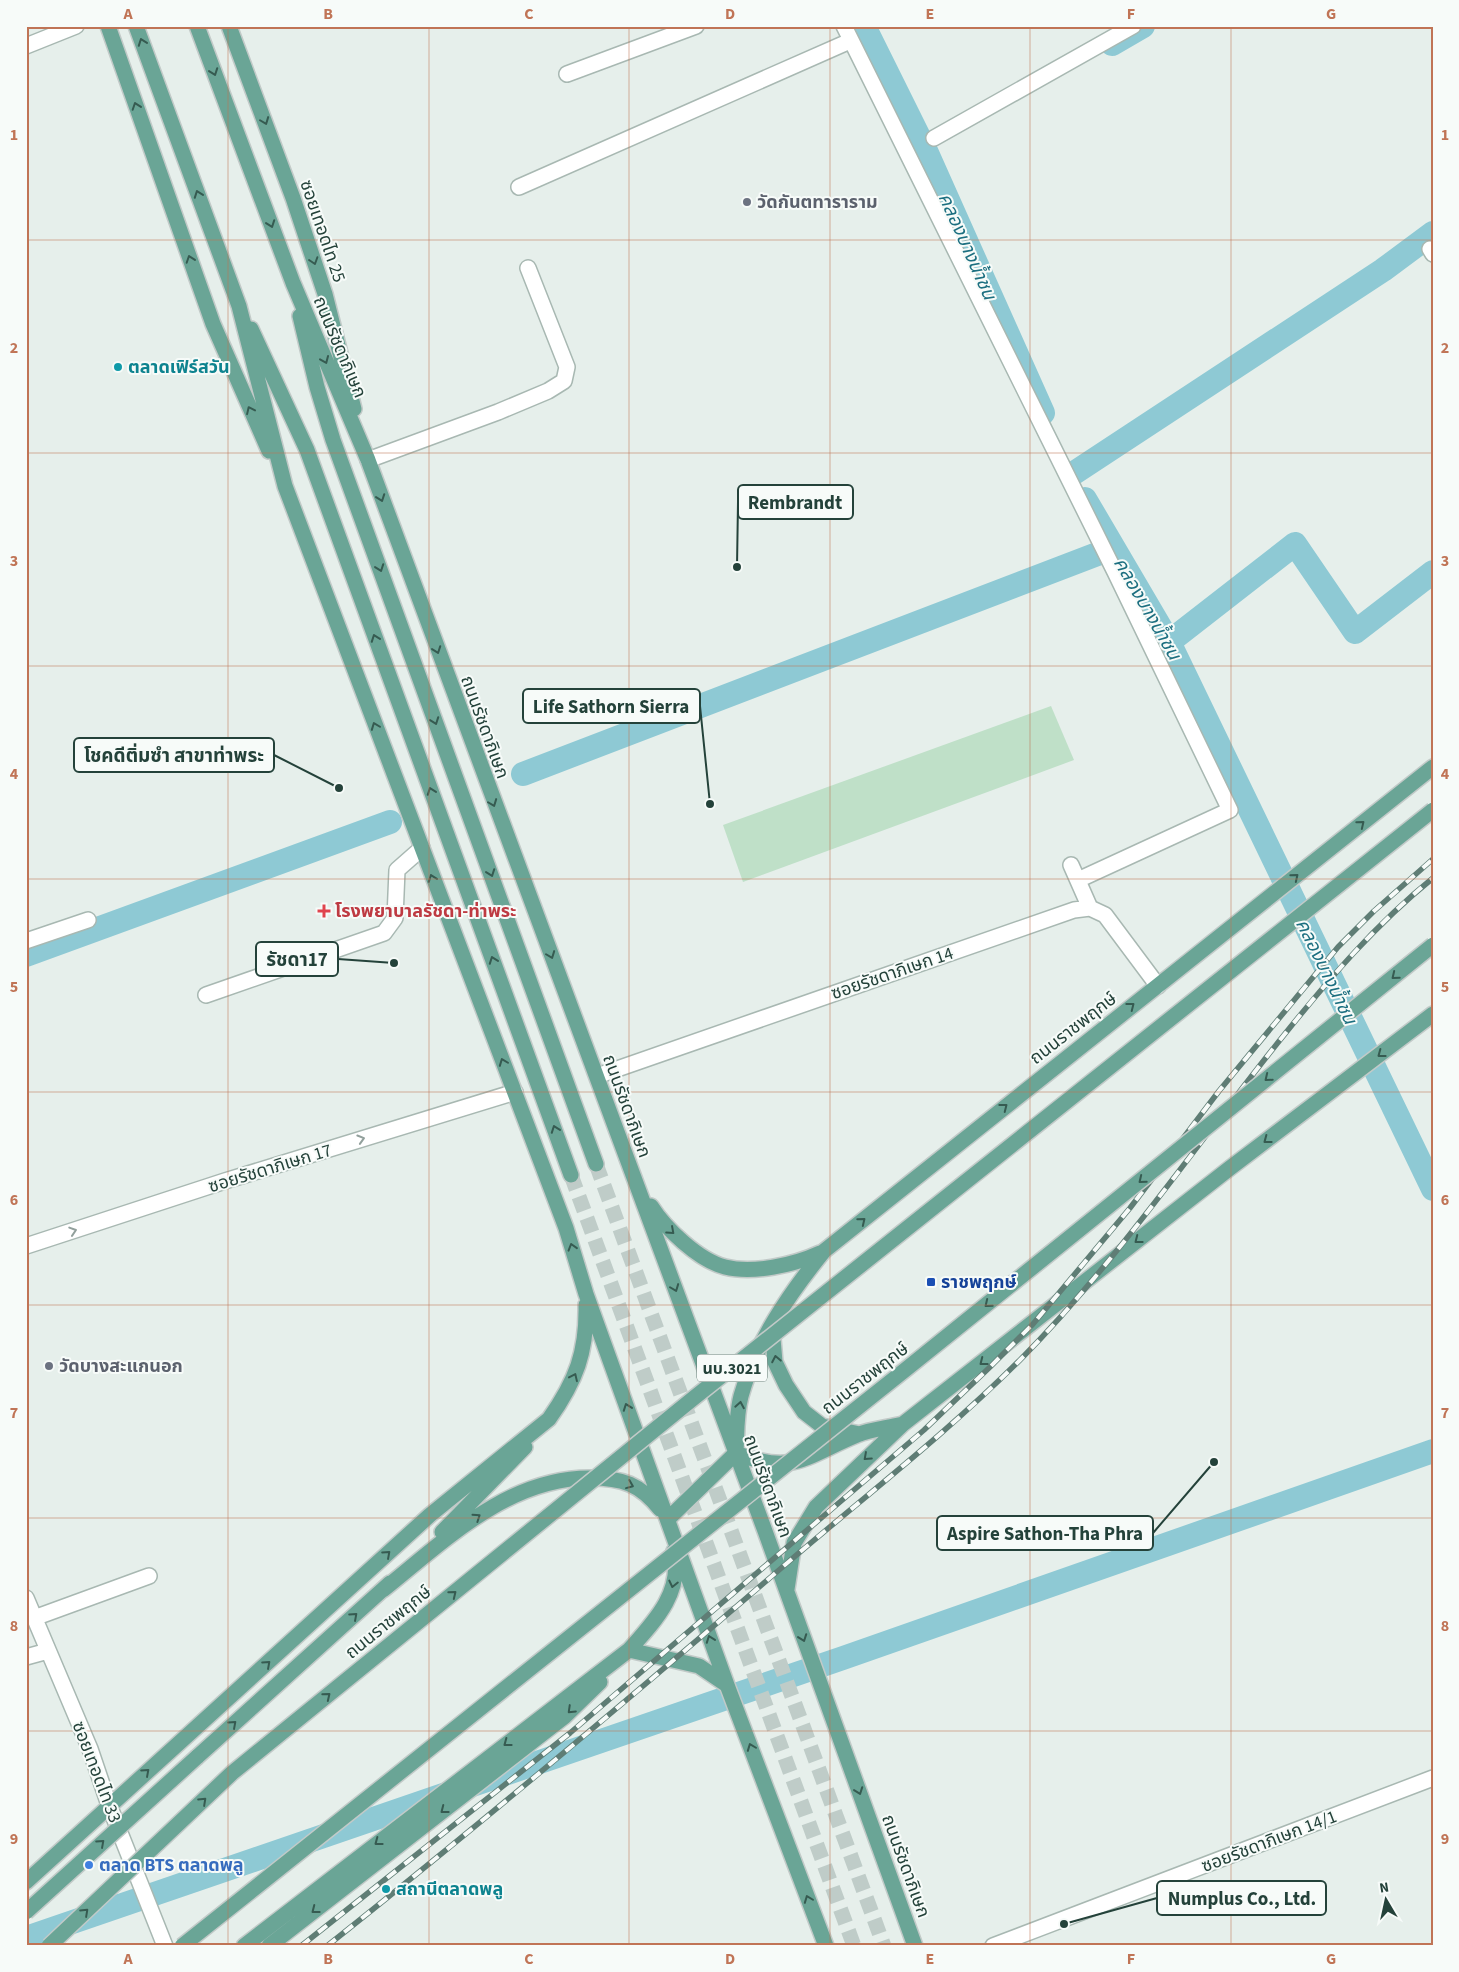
<svg xmlns="http://www.w3.org/2000/svg" width="1459" height="1972" font-family="'Source Sans 3','Noto Sans Thai',sans-serif">
<style>
.green{fill:#bfe0c8}
.lines{fill:none;stroke-linecap:round;stroke-linejoin:round}
.canal{stroke:#8ec9d4;stroke-width:24}
.major-tunnel{stroke:#bfccc8;stroke-width:15;stroke-dasharray:15 8;stroke-linecap:butt}
.minor-casing{stroke:#a8b8b2;stroke-width:18}
.major-casing{stroke:#c2cac8;stroke-width:18}
.minor{stroke:#fff;stroke-width:15}
.major{stroke:#6aa596;stroke-width:15}
.rail-casing{stroke:#5f7d75;stroke-width:5.5}
.rail{stroke:#f7fbf9;stroke-width:4;stroke-dasharray:11;stroke-linecap:butt}
.major-bridge-casing{stroke:#c2cac8;stroke-width:18;stroke-linecap:butt}
.major-bridge{stroke:#6aa596;stroke-width:15}
.oneway{stroke:#365b51}
.oneway2{stroke:#92a09c}
.grid{fill:none;stroke:#c07456;stroke-width:1;stroke-opacity:0.55}
.worship-dot{fill:#6b7280;stroke:#f7fbf9;stroke-width:2}
.culture-dot{fill:#0f9aa8;stroke:#f7fbf9;stroke-width:2}
.health-dot{fill:#e0444e;stroke:#f7fbf9;stroke-width:2}
.transit-dot{fill:#1a4fb4;stroke:#f7fbf9;stroke-width:2}
.shop-dot{fill:#3f7fe0;stroke:#f7fbf9;stroke-width:2}
.labels{text-anchor:middle;stroke-width:4;stroke-linejoin:round;paint-order:stroke}
.shield{fill:#f7fbf9;stroke:#637a73;stroke-width:1}
.shield-label{font-size:16px;font-weight:bold;fill:#24423a}
.worship-label{font-size:18px;font-weight:bold;fill:#5b616d;stroke:#f7fbf9;text-anchor:start}
.street-label{font-size:18px;fill:#24423a;stroke:#f7fbf9}
.culture-label{font-size:18px;font-weight:bold;fill:#0d838f;stroke:#f7fbf9;text-anchor:start}
.health-label{font-size:18px;font-weight:bold;fill:#be3a42;stroke:#f7fbf9;text-anchor:start}
.transit-label{font-size:18px;font-weight:bold;fill:#164399;stroke:#f7fbf9;text-anchor:start}
.shop-label{font-size:18px;font-weight:bold;fill:#366cbe;stroke:#f7fbf9;text-anchor:start}
.water-label{font-size:19px;font-style:italic;fill:#1c6f80;stroke:#f7fbf9}
.leader{fill:none;stroke:#24423a;stroke-width:2}
.callout-dot{fill:#24423a;stroke:#f7fbf9;stroke-width:2}
.callout{fill:#f7fbf9;stroke:#24423a;stroke-width:2}
.callout-label{font-size:19px;text-anchor:middle;font-weight:bold;fill:#24423a}
.neatline{fill:none;stroke:#c07456;stroke-width:2}
.grid-label{font-size:16px;text-anchor:middle;font-weight:bold;fill:#c07456}
</style>
<rect width="100%" height="100%" fill="#e6efeb"/>
<path class="green" d="M1051,706L1074,760L743,882L723,825Z"/>
<g class="lines">
<path class="canal" d="M864,26L926,151L1043,413
M1112,44L1143,26
M1071,475L1383,270L1433,233
M1085,499L1169,642L1433,1189
M1169,642L1295,544L1355,632L1433,572
M523,774L1113,548
M26,955L390,822
M26,1938L843,1658L1433,1451"/>
<path class="major-tunnel" d="M596,1164L884,1946
M571,1175L854,1946"/>
<defs>
<path id="minor" d="M844,26L1115,572L1230,810L1078,880
M26,46L76,26
M567,74L696,26
M934,138L1133,26
M519,187L850,41
M1430,249L1433,254
M368,460L498,412L548,391L564,381L567,367L528,268
M1071,865L1090,908
M26,941L88,920
M206,995L384,933L395,918L397,870L422,848
M597,1076L1074,910L1090,908L1105,915L1158,986
M26,1246L225,1181L515,1092
M26,1598L90,1749L109,1805L165,1946
M34,1618L149,1576
M26,1657L48,1651
M993,1946L1433,1778"/>
<path id="major" d="M108,26L213,324L269,451
M136,26L239,306L285,486L566,1228L586,1294L727,1685L826,1946
M197,26L293,283L368,460L765,1531L915,1946
M229,26L293,198L325,294L354,409
M300,316L317,387L333,440L596,1164
M251,329L307,450L571,1175
M651,1206C665,1228 698,1260 725,1267C753,1274 794,1265 820,1253
M772,1327L775,1362L786,1385L804,1412L822,1426L860,1434
M736,1453C793,1476 806,1456 857,1435C871,1429 888,1428 903,1424
M668,1519L736,1453C737,1434 736,1415 741,1396C756,1342 789,1294 824,1251L1433,767
M442,1532L525,1447
M787,1589L794,1543L816,1507L903,1424L1230,1168L1433,1014
M383,1590C443,1542 508,1477 591,1478C622,1478 640,1484 660,1509
M629,1650L699,1666L727,1685
M197,1757L390,1583
M26,1882L430,1515L549,1419C576,1381 587,1352 586,1305
M244,1946L629,1650C655,1621 683,1592 674,1551
M269,1946L564,1717L600,1682"/>
</defs>
<use href="#minor" class="minor-casing"/>
<use href="#major" class="major-casing"/>
<use href="#minor" class="minor"/>
<use href="#major" class="major"/>
<defs>
<path id="rail" d="M301,1946L570,1733L924,1430L990,1367L1033,1324L1130,1208L1219,1091L1338,947L1374,911L1433,859
M327,1946C483,1822 635,1694 786,1564C864,1497 947,1433 1020,1360C1118,1261 1197,1143 1284,1035C1329,979 1376,924 1433,878"/>
</defs>
<use href="#rail" class="rail-casing"/>
<use href="#rail" class="rail"/>
<defs>
<path id="major-bridge" d="M26,1912L197,1757
M49,1946L232,1773L695,1397L1433,810
M182,1946L905,1370L1433,945"/>
</defs>
<use href="#major-bridge" class="major-bridge-casing"/>
<use href="#major-bridge" class="major-bridge"/>
</g>
<defs><path id="oneway-chevron" d="M-2-3.5L2.5 0L-2 3.5" fill="none" stroke-width="1.6" stroke-linecap="round" stroke-linejoin="round" transform="scale(1.25)"/></defs>
<g class="oneway">
<use href="#oneway-chevron" transform="translate(142 42) rotate(-110)"/>
<use href="#oneway-chevron" transform="translate(214 72) rotate(70)"/>
<use href="#oneway-chevron" transform="translate(136 106) rotate(-109)"/>
<use href="#oneway-chevron" transform="translate(265 121) rotate(69)"/>
<use href="#oneway-chevron" transform="translate(198 194) rotate(-110)"/>
<use href="#oneway-chevron" transform="translate(271 224) rotate(70)"/>
<use href="#oneway-chevron" transform="translate(190 259) rotate(-109)"/>
<use href="#oneway-chevron" transform="translate(314 261) rotate(72)"/>
<use href="#oneway-chevron" transform="translate(325 360) rotate(67)"/>
<use href="#oneway-chevron" transform="translate(250 410) rotate(-115)"/>
<use href="#oneway-chevron" transform="translate(381 498) rotate(70)"/>
<use href="#oneway-chevron" transform="translate(380 568) rotate(70)"/>
<use href="#oneway-chevron" transform="translate(375 638) rotate(-110)"/>
<use href="#oneway-chevron" transform="translate(437 650) rotate(70)"/>
<use href="#oneway-chevron" transform="translate(435 721) rotate(70)"/>
<use href="#oneway-chevron" transform="translate(375 726) rotate(-111)"/>
<use href="#oneway-chevron" transform="translate(431 791) rotate(-110)"/>
<use href="#oneway-chevron" transform="translate(493 803) rotate(69)"/>
<use href="#oneway-chevron" transform="translate(1361 824) rotate(-39)"/>
<use href="#oneway-chevron" transform="translate(491 873) rotate(70)"/>
<use href="#oneway-chevron" transform="translate(1295 877) rotate(-39)"/>
<use href="#oneway-chevron" transform="translate(432 878) rotate(-110)"/>
<use href="#oneway-chevron" transform="translate(551 955) rotate(69)"/>
<use href="#oneway-chevron" transform="translate(493 960) rotate(-110)"/>
<use href="#oneway-chevron" transform="translate(1395 976) rotate(141)"/>
<use href="#oneway-chevron" transform="translate(1131 1006) rotate(-38)"/>
<use href="#oneway-chevron" transform="translate(1381 1054) rotate(143)"/>
<use href="#oneway-chevron" transform="translate(503 1062) rotate(-111)"/>
<use href="#oneway-chevron" transform="translate(1268 1078) rotate(141)"/>
<use href="#oneway-chevron" transform="translate(1004 1107) rotate(-38)"/>
<use href="#oneway-chevron" transform="translate(555 1129) rotate(-110)"/>
<use href="#oneway-chevron" transform="translate(1267 1140) rotate(143)"/>
<use href="#oneway-chevron" transform="translate(1142 1180) rotate(141)"/>
<use href="#oneway-chevron" transform="translate(862 1221) rotate(-39)"/>
<use href="#oneway-chevron" transform="translate(671 1231) rotate(42)"/>
<use href="#oneway-chevron" transform="translate(1138 1240) rotate(142)"/>
<use href="#oneway-chevron" transform="translate(572 1247) rotate(-107)"/>
<use href="#oneway-chevron" transform="translate(675 1288) rotate(69)"/>
<use href="#oneway-chevron" transform="translate(988 1304) rotate(141)"/>
<use href="#oneway-chevron" transform="translate(776 1359) rotate(-101)"/>
<use href="#oneway-chevron" transform="translate(983 1362) rotate(142)"/>
<use href="#oneway-chevron" transform="translate(574 1377) rotate(-65)"/>
<use href="#oneway-chevron" transform="translate(740 1405) rotate(-80)"/>
<use href="#oneway-chevron" transform="translate(627 1407) rotate(-110)"/>
<use href="#oneway-chevron" transform="translate(867 1457) rotate(138)"/>
<use href="#oneway-chevron" transform="translate(630 1485) rotate(22)"/>
<use href="#oneway-chevron" transform="translate(477 1517) rotate(-34)"/>
<use href="#oneway-chevron" transform="translate(387 1554) rotate(-42)"/>
<use href="#oneway-chevron" transform="translate(673 1584) rotate(103)"/>
<use href="#oneway-chevron" transform="translate(453 1594) rotate(-39)"/>
<use href="#oneway-chevron" transform="translate(354 1616) rotate(-42)"/>
<use href="#oneway-chevron" transform="translate(803 1638) rotate(70)"/>
<use href="#oneway-chevron" transform="translate(710 1639) rotate(-110)"/>
<use href="#oneway-chevron" transform="translate(267 1664) rotate(-42)"/>
<use href="#oneway-chevron" transform="translate(327 1696) rotate(-39)"/>
<use href="#oneway-chevron" transform="translate(571 1710) rotate(136)"/>
<use href="#oneway-chevron" transform="translate(233 1724) rotate(-42)"/>
<use href="#oneway-chevron" transform="translate(507 1743) rotate(143)"/>
<use href="#oneway-chevron" transform="translate(751 1747) rotate(-111)"/>
<use href="#oneway-chevron" transform="translate(146 1772) rotate(-42)"/>
<use href="#oneway-chevron" transform="translate(859 1791) rotate(70)"/>
<use href="#oneway-chevron" transform="translate(203 1801) rotate(-43)"/>
<use href="#oneway-chevron" transform="translate(444 1810) rotate(142)"/>
<use href="#oneway-chevron" transform="translate(378 1842) rotate(143)"/>
<use href="#oneway-chevron" transform="translate(101 1843) rotate(-42)"/>
<use href="#oneway-chevron" transform="translate(808 1899) rotate(-111)"/>
<use href="#oneway-chevron" transform="translate(315 1910) rotate(142)"/>
<use href="#oneway-chevron" transform="translate(85 1912) rotate(-43)"/>
</g>
<g class="oneway2">
<use href="#oneway-chevron" transform="translate(361 1139) rotate(-17)"/>
<use href="#oneway-chevron" transform="translate(73 1231) rotate(-18)"/>
</g>
<path class="grid" d="M228,26V1946M429,26V1946M629,26V1946M830,26V1946M1030,26V1946M1231,26V1946M26,240H1433M26,453H1433M26,666H1433M26,879H1433M26,1092H1433M26,1305H1433M26,1518H1433M26,1731H1433"/>
<g class="worship-dot">
<circle cx="747" cy="202" r="5"/>
<circle cx="49" cy="1366" r="5"/>
</g>
<g class="culture-dot">
<circle cx="118" cy="367" r="5"/>
<circle cx="386" cy="1889" r="5"/>
</g>
<path class="health-dot" d="M321.5 903.5h5v5h5v5h-5v5h-5v-5h-5v-5h5z"/>
<rect class="transit-dot" x="926" y="1277" width="10" height="10" rx="2.5"/>
<circle class="shop-dot" cx="89" cy="1865" r="5"/>
<g class="labels">
<rect class="shield" x="697" y="1354.5" width="70" height="27" rx="4"/>
<g class="shield-label">
<text x="732" y="1374">นบ.3021</text>
</g>
<g class="worship-label">
<text x="757" y="208">วัดกันตทาราราม</text>
<text x="59" y="1372">วัดบางสะแกนอก</text>
</g>
<g class="street-label">
<text transform="translate(323 231) rotate(71)" y="6">ซอยเทอดไท 25</text>
<text transform="translate(340 347) rotate(67)" y="6">ถนนรัชดาภิเษก</text>
<text transform="translate(485 727) rotate(70)" y="6">ถนนรัชดาภิเษก</text>
<text transform="translate(892 973) rotate(-19)" y="6">ซอยรัชดาภิเษก 14</text>
<text transform="translate(1073 1028) rotate(-38)" y="6">ถนนราชพฤกษ์</text>
<text transform="translate(627 1106) rotate(70)" y="6">ถนนรัชดาภิเษก</text>
<text transform="translate(270 1168) rotate(-17)" y="6">ซอยรัชดาภิเษก 17</text>
<text transform="translate(865 1378) rotate(-38)" y="6">ถนนราชพฤกษ์</text>
<text transform="translate(768 1486) rotate(70)" y="6">ถนนรัชดาภิเษก</text>
<text transform="translate(388 1622) rotate(-39)" y="6">ถนนราชพฤกษ์</text>
<text transform="translate(97 1772) rotate(69)" y="6">ซอยเทอดไท 33</text>
<text transform="translate(1269 1841) rotate(-21)" y="6">ซอยรัชดาภิเษก 14/1</text>
<text transform="translate(906 1866) rotate(70)" y="6">ถนนรัชดาภิเษก</text>
</g>
<g class="culture-label">
<text x="128" y="373">ตลาดเฟิร์สวัน</text>
<text x="396" y="1895">สถานีตลาดพลู</text>
</g>
<g class="health-label">
<text x="335" y="917">โรงพยาบาลรัชดา-ท่าพระ</text>
</g>
<g class="transit-label">
<text x="941" y="1288">ราชพฤกษ์</text>
</g>
<g class="shop-label">
<text x="99" y="1871">ตลาด BTS ตลาดพลู</text>
</g>
<g class="water-label">
<text transform="translate(968 246) rotate(66)" y="7">คลองบางน้ำชน</text>
<text transform="translate(1148 608) rotate(60)" y="7">คลองบางน้ำชน</text>
<text transform="translate(1327 971) rotate(64)" y="7">คลองบางน้ำชน</text>
</g>
</g>
<path class="leader" d="M737 567L738 502M710 804L700 706M339 788L274 755M394 963L338 959M1214 1462L1153 1533M1064 1924L1157 1898"/>
<g class="callout-dot">
<circle cx="737" cy="567" r="5"/>
<circle cx="710" cy="804" r="5"/>
<circle cx="339" cy="788" r="5"/>
<circle cx="394" cy="963" r="5"/>
<circle cx="1214" cy="1462" r="5"/>
<circle cx="1064" cy="1924" r="5"/>
</g>
<g class="callout">
<rect x="738" y="485" width="115" height="34" rx="5"/>
<rect x="523" y="689" width="177" height="34" rx="5"/>
<rect x="74" y="738" width="200" height="34" rx="5"/>
<rect x="256" y="942" width="82" height="34" rx="5"/>
<rect x="937" y="1516" width="216" height="34" rx="5"/>
<rect x="1157" y="1881" width="169" height="34" rx="5"/>
</g>
<g class="callout-label">
<text x="795" y="509">Rembrandt</text>
<text x="611" y="713">Life Sathorn Sierra</text>
<text x="174" y="762">โชคดีติ่มซำ สาขาท่าพระ</text>
<text x="297" y="966">รัชดา17</text>
<text x="1045" y="1540">Aspire Sathon-Tha Phra</text>
<text x="1242" y="1905">Numplus Co., Ltd.</text>
</g>
<rect width="1459" height="1972" fill="none" stroke="#f7fbf9" stroke-width="55"/>
<g transform="translate(1386 1900) rotate(351)" stroke="#f7fbf9" stroke-width="4" paint-order="stroke">
<path d="M0-4L9 19L0 12L-9 19Z" fill="#24423a"/>
<text y="-8" font-size="14" font-weight="bold" text-anchor="middle" fill="#24423a">N</text>
</g>
<rect x="28" y="28" width="1404" height="1916" class="neatline"/>
<g class="grid-label">
<text x="128" y="19">A</text>
<text x="328" y="19">B</text>
<text x="529" y="19">C</text>
<text x="730" y="19">D</text>
<text x="930" y="19">E</text>
<text x="1131" y="19">F</text>
<text x="1331" y="19">G</text>
<text x="14" y="140">1</text>
<text x="1445" y="140">1</text>
<text x="14" y="353">2</text>
<text x="1445" y="353">2</text>
<text x="14" y="566">3</text>
<text x="1445" y="566">3</text>
<text x="14" y="779">4</text>
<text x="1445" y="779">4</text>
<text x="14" y="992">5</text>
<text x="1445" y="992">5</text>
<text x="14" y="1205">6</text>
<text x="1445" y="1205">6</text>
<text x="14" y="1418">7</text>
<text x="1445" y="1418">7</text>
<text x="14" y="1631">8</text>
<text x="1445" y="1631">8</text>
<text x="14" y="1844">9</text>
<text x="1445" y="1844">9</text>
<text x="128" y="1964">A</text>
<text x="328" y="1964">B</text>
<text x="529" y="1964">C</text>
<text x="730" y="1964">D</text>
<text x="930" y="1964">E</text>
<text x="1131" y="1964">F</text>
<text x="1331" y="1964">G</text>
</g>
</svg>
